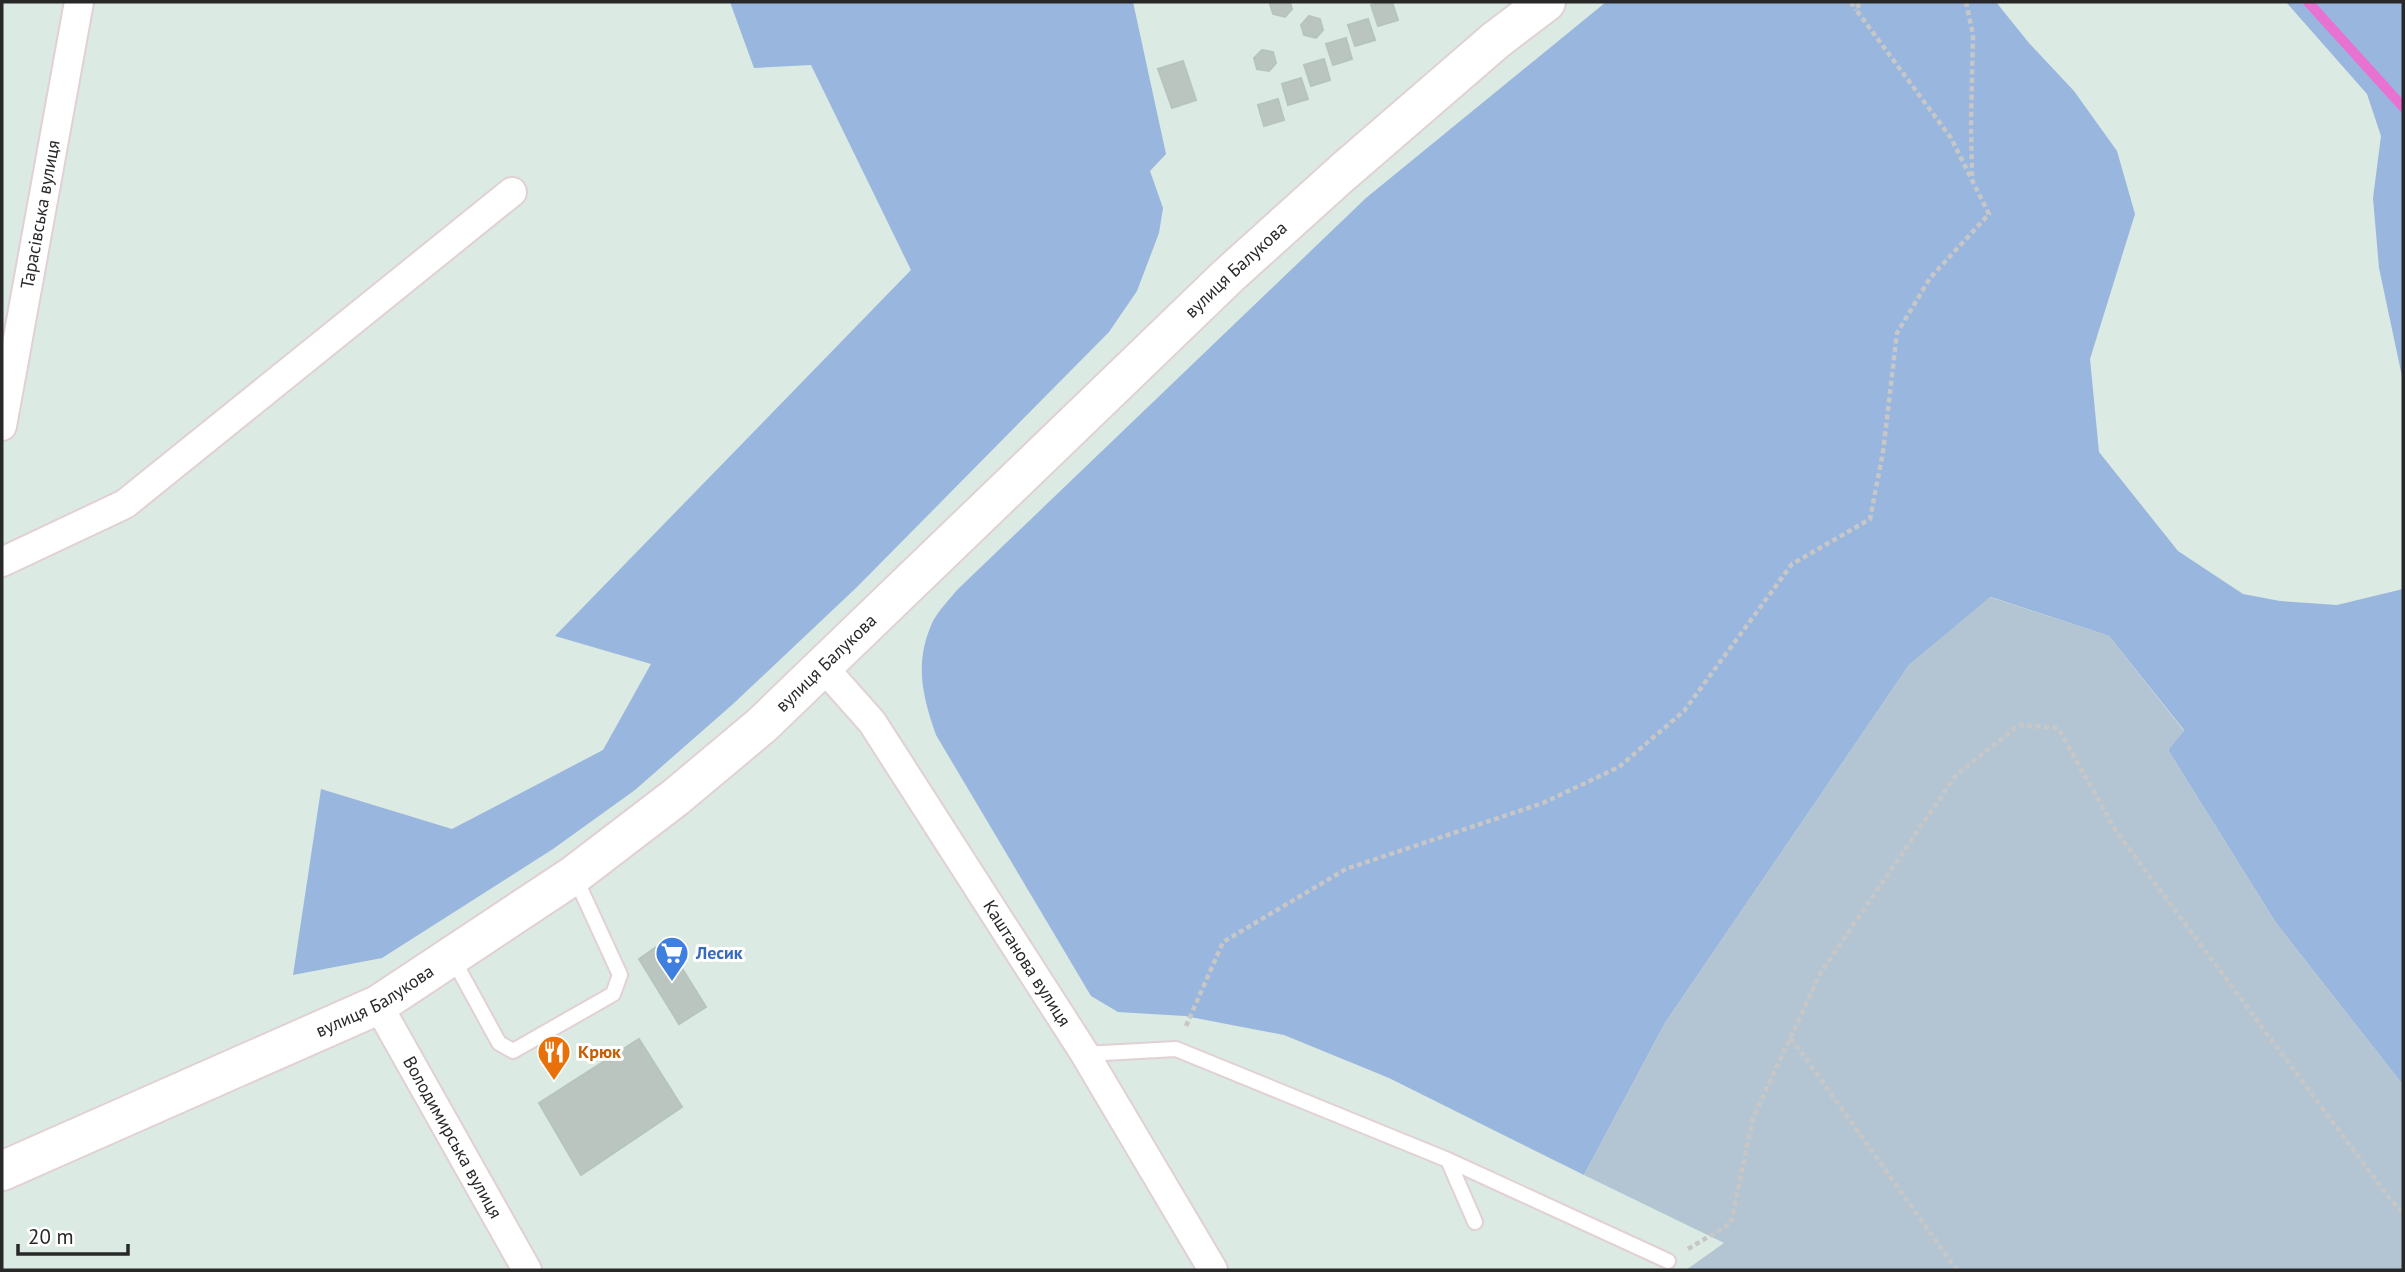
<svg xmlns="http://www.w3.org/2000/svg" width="2405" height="1272" font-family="'PT Sans',sans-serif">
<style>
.green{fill:#99b6de}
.cemetery{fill:#b3c5d3}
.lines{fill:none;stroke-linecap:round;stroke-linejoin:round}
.stream{stroke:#e872d1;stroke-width:10}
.building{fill:#bac5bf;stroke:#b5c5be;stroke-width:2}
.service-casing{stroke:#e1d0d4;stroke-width:18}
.minor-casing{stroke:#e1d0d4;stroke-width:32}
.secondary-casing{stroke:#e1d0d4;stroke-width:42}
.path{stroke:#c7c7c7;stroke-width:4.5;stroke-dasharray:5 3.5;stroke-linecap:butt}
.service{stroke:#fff;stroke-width:14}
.minor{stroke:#fff;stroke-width:28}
.secondary{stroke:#fff;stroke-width:38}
.labels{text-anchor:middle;stroke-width:6;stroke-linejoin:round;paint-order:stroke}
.street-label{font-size:18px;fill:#282828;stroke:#fff}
.shop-label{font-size:18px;font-weight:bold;fill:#366cbe;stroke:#fff;text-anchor:start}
.food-label{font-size:18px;font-weight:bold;fill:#c56008;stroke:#fff;text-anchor:start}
</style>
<rect width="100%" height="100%" fill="#dbeae2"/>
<path class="green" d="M730,2H1133L1166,154L1150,171L1163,208L1159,233L1137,291L1109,332L857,587L733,704L635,790L553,849L382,958L293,975L321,789L452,829L603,750L651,664L555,636L911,270L811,65L754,68Z
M1606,2H1996L2029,43L2074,91L2117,151L2135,214L2090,359L2099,452L2178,551L2243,594L2280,601L2337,605L2403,589V1085L2276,923L2168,750L2184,730L2109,636L1991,597L1909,665L1665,1023L1584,1175L1389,1078L1284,1035L1185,1016L1118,1012L1091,996L936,735C922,695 914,662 933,621C939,610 949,600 957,590L1366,198Z
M2286,2H2403V381L2379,268L2373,198L2381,136L2367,94Z"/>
<path class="cemetery" d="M1990,597L2109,636L2184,731L2168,750L2276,923L2403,1085V1270H1686L1724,1243L1584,1175L1665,1023L1909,665Z"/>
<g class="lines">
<path class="stream" d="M2308,2L2403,107"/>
</g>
<path class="building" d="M1272,2H1290L1292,9L1285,17L1273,14L1270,4Z
M1382,2H1392L1398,20L1378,26L1371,5Z
M1309,16L1320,19L1323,30L1316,38L1304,35L1301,25Z
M1368,19L1375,40L1355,46L1348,25Z
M1346,38L1352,59L1333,65L1326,44Z
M1262,50L1273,52L1276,63L1269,71L1257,69L1254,58Z
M1324,59L1330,80L1311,86L1304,65Z
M1183,61L1196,100L1172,108L1158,69Z
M1301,78L1308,99L1288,105L1282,84Z
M1278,99L1284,120L1264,126L1258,105Z
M665,941L706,1007L679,1024L639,959Z
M639,1039L682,1107L581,1175L539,1103Z"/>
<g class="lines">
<defs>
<path id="service" d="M453,959L499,1043L513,1051L613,994L620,975L574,875
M1085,1054L1176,1049L1448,1160L1475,1222
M1448,1160L1668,1261"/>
<g id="minor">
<path id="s1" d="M2,426L79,2"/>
<path d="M2,562L125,504L512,192"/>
<path id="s2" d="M824,668L872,722L1085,1054L1213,1270"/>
<path id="s3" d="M378,1005L527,1270"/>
</g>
<g id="secondary">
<path id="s4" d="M2,1171L378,1005L574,875L676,797L762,725L1228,276L1342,173L1496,40L1546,2"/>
</g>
</defs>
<use href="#service" class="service-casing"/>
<use href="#minor" class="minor-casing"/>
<use href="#secondary" class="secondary-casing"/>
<path class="path" d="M1851,2L1856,10
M1966,2L1973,35L1971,124L1972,176
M1186,1026L1223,942L1346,869L1543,803L1619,767L1684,711L1792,564L1870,519L1883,452L1897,333L1930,278L1989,214L1951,138L1857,11L1859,2
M1791,1038L1957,1270
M1688,1249L1731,1223L1753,1118L1821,972L1956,775L2019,725L2058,728L2116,831L2390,1199L2403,1212"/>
<use href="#service" class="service"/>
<use href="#minor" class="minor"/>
<use href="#secondary" class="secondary"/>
</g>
<defs>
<symbol id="supermarket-pin" viewBox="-11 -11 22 30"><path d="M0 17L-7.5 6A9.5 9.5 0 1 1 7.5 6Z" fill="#3f7fe0" stroke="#fff"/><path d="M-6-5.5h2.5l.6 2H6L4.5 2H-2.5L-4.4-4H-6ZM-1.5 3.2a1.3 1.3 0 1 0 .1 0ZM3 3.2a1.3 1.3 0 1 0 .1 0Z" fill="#fff"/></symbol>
<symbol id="restaurant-pin" viewBox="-11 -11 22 30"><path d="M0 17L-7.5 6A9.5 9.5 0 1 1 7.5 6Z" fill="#e8710a" stroke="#fff"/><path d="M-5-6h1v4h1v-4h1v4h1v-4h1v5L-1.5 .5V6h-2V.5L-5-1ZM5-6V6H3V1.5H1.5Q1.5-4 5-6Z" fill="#fff"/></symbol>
</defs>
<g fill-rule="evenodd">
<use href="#supermarket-pin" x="653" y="934" width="38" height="52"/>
<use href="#restaurant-pin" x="535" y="1033" width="38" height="52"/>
</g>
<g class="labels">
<g class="street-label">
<text dy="6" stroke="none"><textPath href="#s1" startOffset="215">Тарасівська вулиця</textPath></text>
<text dy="6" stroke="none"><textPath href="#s4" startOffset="1544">вулиця Балукова</textPath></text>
<text dy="6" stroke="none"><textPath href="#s4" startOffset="976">вулиця Балукова</textPath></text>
<text dy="6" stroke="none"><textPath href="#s2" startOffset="359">Каштанова вулиця</textPath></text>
<text dy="6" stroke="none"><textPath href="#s4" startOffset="410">вулиця Балукова</textPath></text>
<text dy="6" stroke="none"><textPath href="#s3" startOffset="152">Володимирська вулиця</textPath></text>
</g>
<g class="shop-label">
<text x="696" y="959">Лесик</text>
</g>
<g class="food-label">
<text x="578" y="1058">Крюк</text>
</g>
</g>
<rect width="2405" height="1272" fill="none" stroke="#282828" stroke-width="7"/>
<path d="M18 1244v10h110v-10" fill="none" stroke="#282828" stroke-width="3.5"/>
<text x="28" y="1244" font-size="21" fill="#282828" stroke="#ffffff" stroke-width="5" paint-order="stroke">20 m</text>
</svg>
